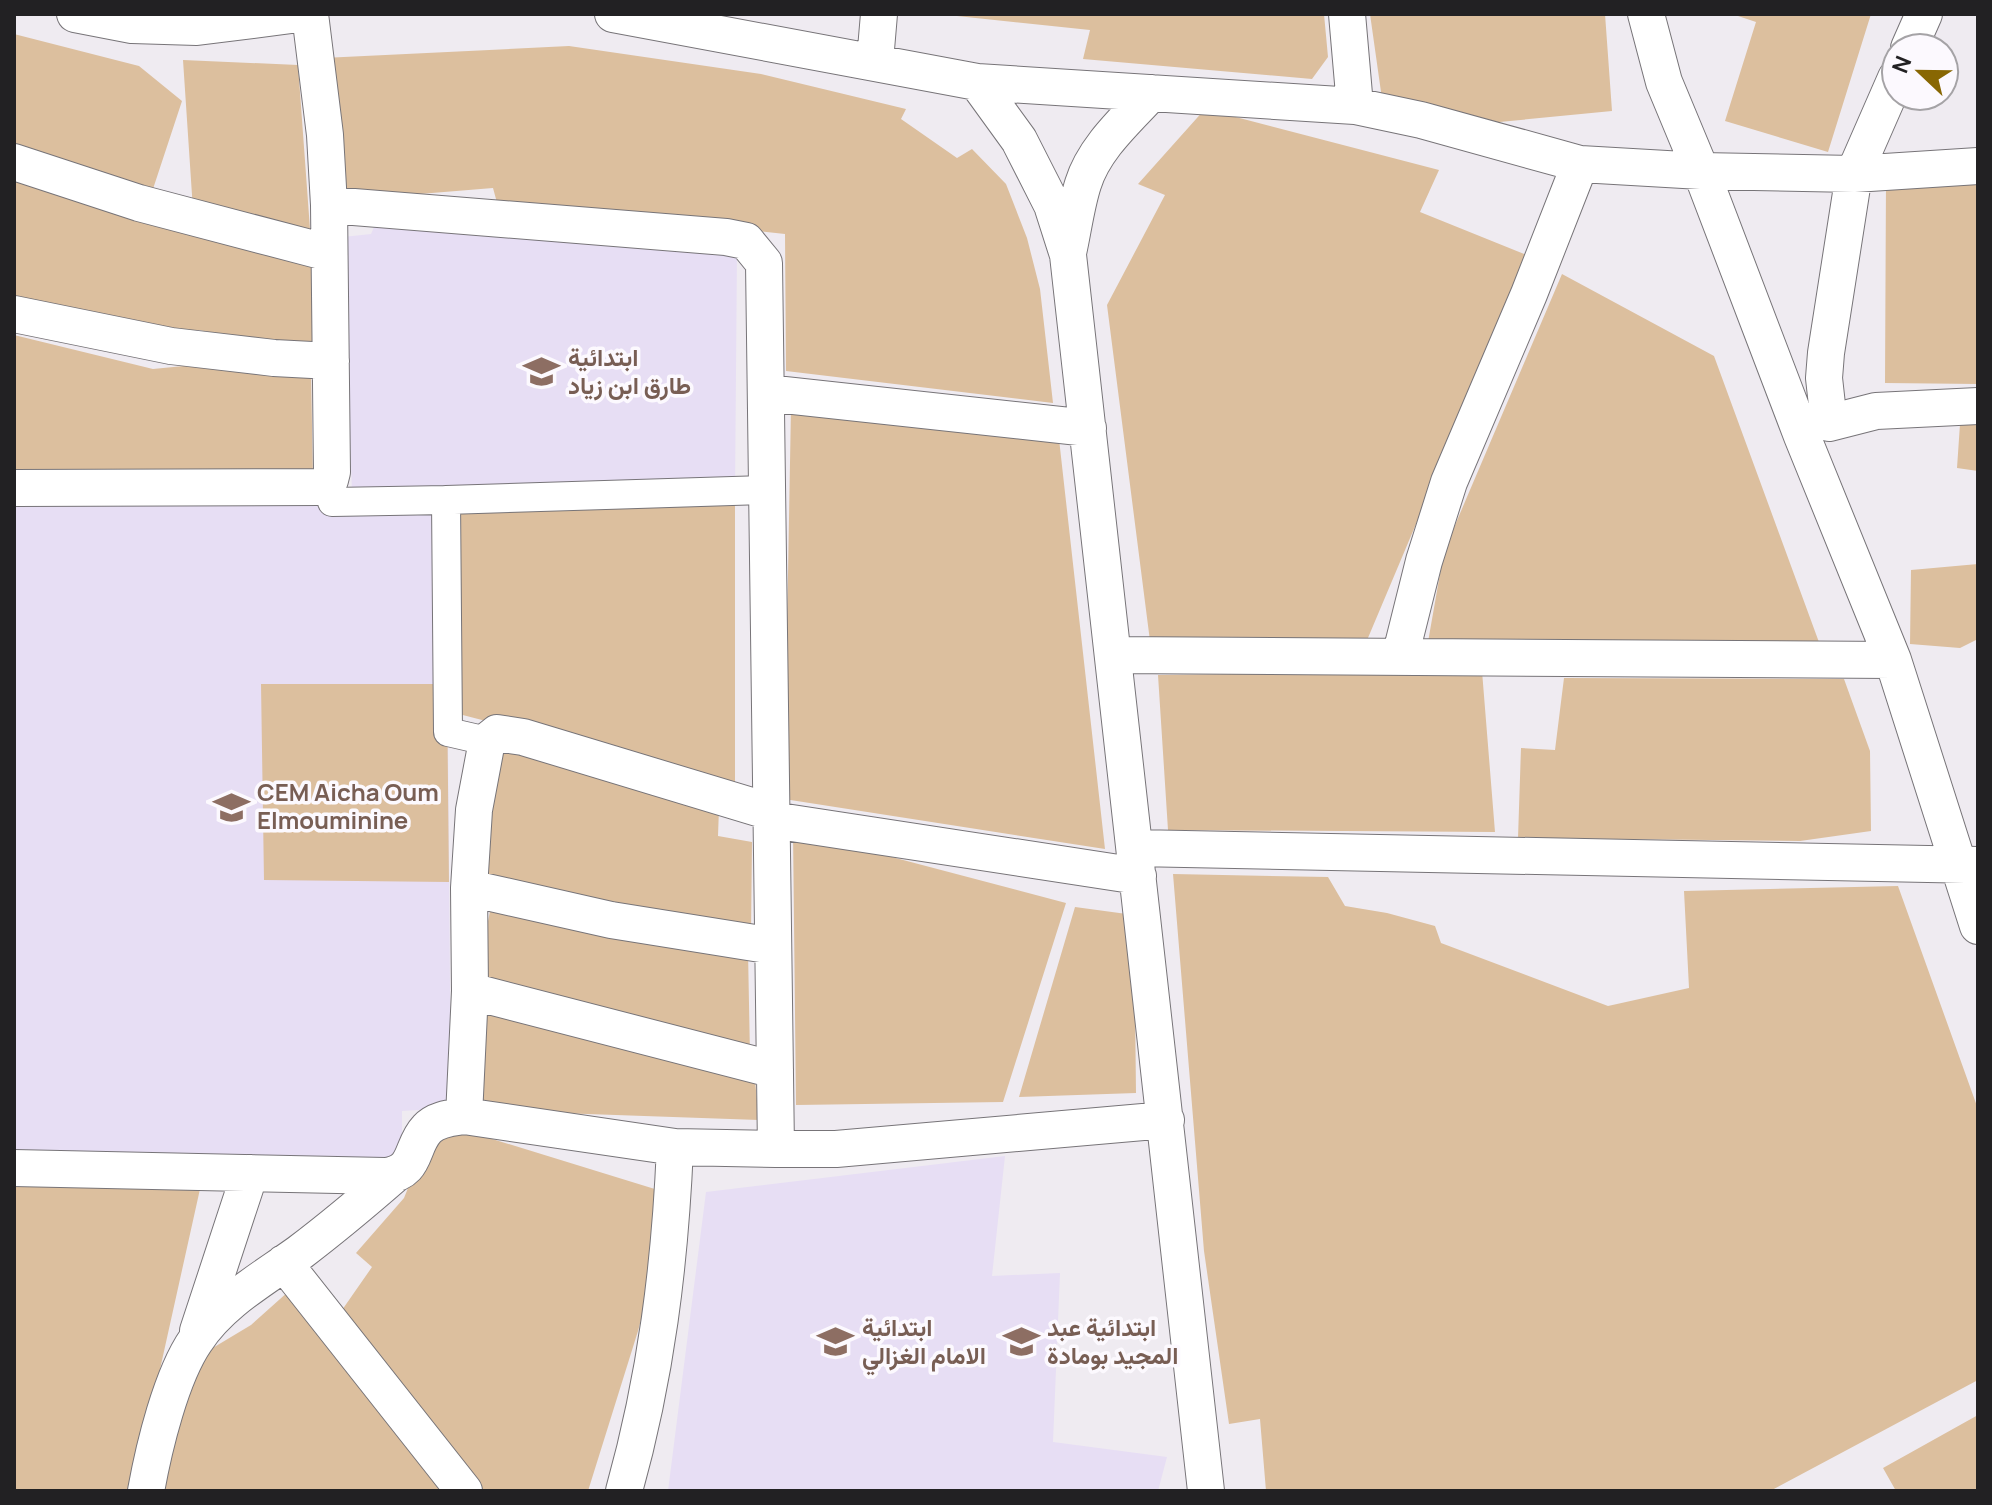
<svg xmlns="http://www.w3.org/2000/svg" width="1992" height="1505" font-family="Manrope,Vazirmatn,sans-serif">
<style>
.education{fill:#e7def4}
.building{fill:#dcbf9e}
.lines{fill:none;stroke-linecap:round;stroke-linejoin:round}
.pedestrian-casing{stroke:#777478;stroke-width:30}
.minor-casing{stroke:#777478;stroke-width:38}
.pedestrian{stroke:#fff;stroke-width:28}
.minor{stroke:#fff;stroke-width:36}
.labels{text-anchor:middle;stroke-width:7;stroke-linejoin:round;paint-order:stroke}
.education-label{font-size:24px;font-weight:bold;fill:#785e54;stroke:#fcf9fe;text-anchor:start}
</style>
<rect width="100%" height="100%" fill="#efebf1"/>
<path class="education" d="M377,220L737,252L735,493L446,500L451,1108L402,1111V1162L14,1155V506L352,493L343,237L371,234Z
M1005,1156L992,1276L1060,1273L1053,1442L1167,1457L1158,1491H668L706,1192Z"/>
<path class="building" d="M957,14H1324L1328,57L1312,79L1083,59L1090,30L957,16Z
M1370,14H1605L1612,111L1489,123L1382,99Z
M1732,14H1871L1828,152L1725,121L1756,22Z
M14,34L139,66L182,101L149,201L14,154Z
M569,46L761,74L906,109L901,119L957,158L972,149L1006,184L1027,238L1040,289L1053,403L786,371L785,234L602,215L499,210L493,188L346,200L323,58Z
M183,60L298,65L311,243L193,210Z
M1205,109L1439,170L1420,212L1529,256L1365,645L1150,641L1107,305L1165,195L1138,184Z
M14,168L314,253L313,353L199,330L178,333L14,300Z
M1886,181L1978,184V384L1885,383Z
M1562,274L1714,356L1820,645L1428,642L1444,551Z
M14,335L153,369L194,365L311,371L313,480L14,479Z
M791,407L1059,439L1105,849L784,799Z
M1960,424L1978,425V471L1957,468Z
M735,493V786L455,713L446,500Z
M1978,564V639L1960,648L1910,644L1911,570Z
M1482,671L1495,832L1168,830L1158,675Z
M1564,678L1844,679L1870,751L1871,831L1800,841L1518,838L1521,748L1555,750Z
M261,684H447L449,882L264,880Z
M500,745L719,808L718,836L752,842L751,934L472,875Z
M793,831L1066,903L1003,1102L796,1105Z
M1173,874L1328,877L1345,906L1387,913L1435,926L1441,943L1608,1006L1689,988L1684,891L1898,886L1978,1109V1380L1770,1491H1266L1260,1419L1229,1424L1204,1251Z
M492,901L748,951L750,1056L477,977Z
M1075,907L1134,915L1136,1093L1019,1097Z
M485,1004L754,1071L759,1120L473,1110Z
M450,1126L658,1190L660,1247L638,1331L588,1491H472L333,1323L372,1267L356,1253L404,1198L427,1141Z
M14,1182L200,1189L133,1491H14Z
M289,1291L453,1491H154L196,1358L251,1325Z
M1978,1415V1491H1896L1883,1468Z"/>
<g class="lines">
<defs>
<path id="pedestrian" d="M332,472V502L446,500L448,732L487,741
M446,500L767,490"/>
<path id="minor" d="M75,14L132,25L197,27L299,14
M613,14L977,82L1355,106L1421,120L1580,164L1701,171L1854,174L1978,166
M1347,14L1355,106
M1646,14L1664,82L1701,171L1802,436L1893,660L1978,926
M1909,48L1924,14
M875,61L879,14
M1896,78L1854,174L1826,353L1824,378L1829,423L1876,411L1978,406
M977,82L1019,140L1052,205L1068,255L1206,1491
M14,162L139,203L329,253
M329,205L726,237L746,241L764,263L776,1149
M1068,253C1073,231 1076,206 1083,184C1094,148 1126,120 1151,93
M14,314L171,346L274,358L331,361
M766,393L1088,428
M14,488L321,487L330,480L332,472L329,205L325,135L310,14
M1113,655L1893,660
M1400,657L1424,561L1449,482L1529,294L1580,164
M772,820L1138,876
M1135,848L1978,865
M469,888L611,920L773,946
M470,991L775,1070
M464,1116L470,991L469,888L474,810L487,741L497,733L523,737L771,812
M14,1168L385,1176C418,1172 410,1147 427,1129C436,1119 451,1118 464,1116L675,1147L776,1149H836L1166,1120
M284,1263L464,1491
M198,1331L250,1173
M146,1491C154,1447 171,1376 196,1340C221,1302 263,1279 299,1253C332,1228 363,1202 394,1175
M624,1491C656,1377 670,1265 675,1147"/>
</defs>
<use href="#pedestrian" class="pedestrian-casing"/>
<use href="#minor" class="minor-casing"/>
<use href="#pedestrian" class="pedestrian"/>
<use href="#minor" class="minor"/>
</g>
<defs>
<symbol id="school-bare" viewBox="-9 -9 18 18"><path d="M0-5L7-2L0 1L-7-2ZM-4 1L0 2.5L4 1V4Q0 6-4 4Z" fill="#8d6e63" stroke="#fcf9fe" stroke-width="2.5" paint-order="stroke"/></symbol>
</defs>
<g fill-rule="evenodd">
<use href="#school-bare" x="516" y="346" width="51" height="51"/>
<use href="#school-bare" x="206" y="782" width="51" height="51"/>
<use href="#school-bare" x="810" y="1316" width="51" height="51"/>
<use href="#school-bare" x="996" y="1316" width="51" height="51"/>
</g>
<g class="labels">
<g class="education-label">
<text x="568" y="366">ابتدائية<tspan x="568" dy="28">طارق ابن زياد</tspan></text>
<text x="257" y="801">CEM Aicha Oum<tspan x="257" dy="28">Elmouminine</tspan></text>
<text x="862" y="1336">ابتدائية<tspan x="862" dy="28">الامام الغزالي</tspan></text>
<text x="1047" y="1336">ابتدائية عبد<tspan x="1047" dy="28">المجيد بومادة</tspan></text>
</g>
</g>
<rect width="1992" height="1505" fill="none" stroke="#222123" stroke-width="32"/>
<g transform="translate(1920 72) rotate(292)"><circle r="38" fill="#fcf9fe" stroke="#a5a3a6" stroke-width="2"/>
<path d="M0-6L14 30L0 20L-14 30Z" fill="#886703"/>
<text y="-12" font-size="22" font-weight="bold" text-anchor="middle" fill="#222123">N</text>
</g>
</svg>
